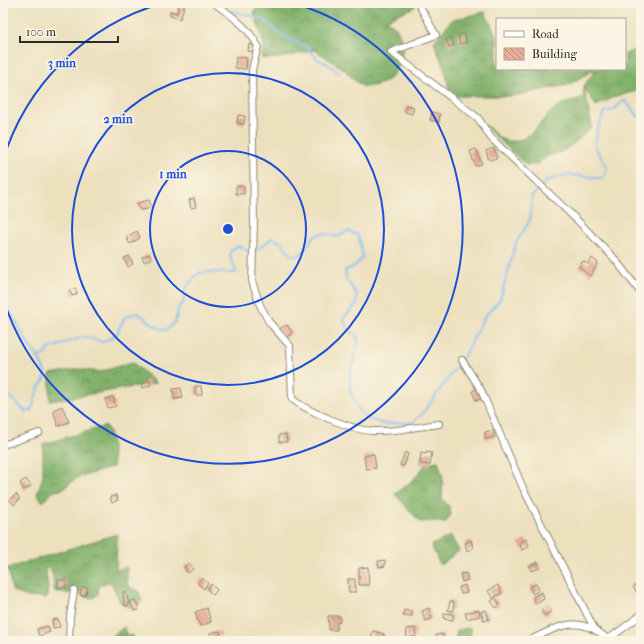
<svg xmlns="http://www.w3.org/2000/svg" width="644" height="644" font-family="'IM FELL French Canon',serif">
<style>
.forest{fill:url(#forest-crowns);stroke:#566e4b}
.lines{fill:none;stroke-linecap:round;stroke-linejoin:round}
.stream{stroke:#82bcf3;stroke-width:2}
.building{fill:url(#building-back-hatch)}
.minor-casing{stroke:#8c8674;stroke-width:8}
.minor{stroke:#fff;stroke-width:6}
.ring{fill:none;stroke:#1d4ed8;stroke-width:2}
.centre{fill:#1d4ed8;stroke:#fcf5e5;stroke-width:2}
.ring-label{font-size:12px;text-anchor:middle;font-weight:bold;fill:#1d4ed8;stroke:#fcf5e5;stroke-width:3.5;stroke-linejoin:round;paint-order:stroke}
</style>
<defs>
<pattern id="forest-crowns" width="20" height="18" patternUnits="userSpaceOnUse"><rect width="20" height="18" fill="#81b16b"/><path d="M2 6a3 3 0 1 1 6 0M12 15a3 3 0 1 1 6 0" fill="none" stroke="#6a9058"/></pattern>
<pattern id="building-back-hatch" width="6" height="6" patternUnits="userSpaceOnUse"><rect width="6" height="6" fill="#eaae97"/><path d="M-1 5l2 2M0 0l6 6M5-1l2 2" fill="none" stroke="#be8e7b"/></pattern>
</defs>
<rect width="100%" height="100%" fill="#fcf5e5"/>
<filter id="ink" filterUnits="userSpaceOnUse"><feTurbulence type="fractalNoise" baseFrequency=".025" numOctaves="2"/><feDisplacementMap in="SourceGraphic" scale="8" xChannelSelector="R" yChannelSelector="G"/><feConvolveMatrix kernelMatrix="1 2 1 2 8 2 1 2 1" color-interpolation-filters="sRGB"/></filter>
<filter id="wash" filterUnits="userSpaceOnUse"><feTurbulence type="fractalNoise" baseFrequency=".012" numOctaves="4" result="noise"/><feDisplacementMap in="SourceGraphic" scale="16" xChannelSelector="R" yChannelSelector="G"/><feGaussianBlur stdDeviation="0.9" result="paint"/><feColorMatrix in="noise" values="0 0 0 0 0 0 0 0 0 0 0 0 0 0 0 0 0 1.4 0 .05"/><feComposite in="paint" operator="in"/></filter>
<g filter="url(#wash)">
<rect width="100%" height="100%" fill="#ece0bd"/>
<path class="forest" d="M261,3H413L415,7L385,20C388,22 395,25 397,29C409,48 400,79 377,85C373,86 368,86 364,87L353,79L345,70L315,50C296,53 280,61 261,58L264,45L254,11Z
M485,12L497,37V69H595L568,85L511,96H450L446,74L434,42L452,20Z
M641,47V90L616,96L596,106L584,87L592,127L573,144L561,152L548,156L536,164L526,165L484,125C492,129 496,137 504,140C528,147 539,122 554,109C562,103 574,101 583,97L584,86L596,69H625V54Z
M132,362L156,383L50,401V374L78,369L100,372Z
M106,426C113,438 112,453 113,467L77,478L61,490L54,491L43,502L37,494L43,476V444Z
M438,461L443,477L442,499L449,506L451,514L445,523L432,521L420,522L395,494L413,480L427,463Z
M117,534L116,570L127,567V582L130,588L138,591L142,599L140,604L127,607L120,602L111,582L99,585L98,594L93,598C86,598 80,593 74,593C66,593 62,594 54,591L53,577L50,568L45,567L48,586L47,598L28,597L12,591L8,568Z
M451,536L459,551L440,565L431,545Z
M124,627L126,635L133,636L134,641H112L111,637Z
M470,628L472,641H450L456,637L457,630Z"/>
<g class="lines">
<path class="stream" d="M229,11L262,18L283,36L306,46L317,59L328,64L339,73
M3,298L28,344L38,357L44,355L49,349L79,338L87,337L103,342L116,335L125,317L137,313C147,317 156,332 168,329L175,322L179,306L183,304L185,289L195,276L199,273L206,272L236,273C234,262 222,251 239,246L249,252L259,249L272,238L281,242L291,255H299L306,249L313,237L322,233L338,237L347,231L358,235L363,257L354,267L345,270L346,279L356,293L357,303L343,319L348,329L358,337V345L350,373V390L358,409L368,419L383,424L413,422L422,414L434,398L464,356L485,316L500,300L516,243L530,220L532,196C537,191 543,183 549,180C564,173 587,175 603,179L607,167L595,147L597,130L605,112L615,109L624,100L638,116H641
M3,390L26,412L31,411L39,387L45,379V372L38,357"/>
</g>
<g id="blocks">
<path class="building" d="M179,3L185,4L180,19L170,16V11L177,13Z
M464,33L467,42L460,44L458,35Z
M451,37L454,45L449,47L446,39Z
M249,44L255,45L254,52L248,51Z
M236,57L247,58L246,69L235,68Z
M406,105L414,107L412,114L405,112Z
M432,112L440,114L439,122L430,120Z
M238,115L245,116L244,124L237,123Z
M494,148L497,158L489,160L486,151Z
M476,149L482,164L475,166L470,151Z
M236,186H244V194H236Z
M194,198L196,207L191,208L189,200Z
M149,200L151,206L148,209L140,210L137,203Z
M137,231L140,238L130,244L126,237Z
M149,254L151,259L144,262L142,257Z
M129,256L133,264L128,267L124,258Z
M592,258L598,263L590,276L579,267L583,261L588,264Z
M75,288L77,294L72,296L69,290Z
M287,325L292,333L285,338L279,329Z
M149,380L151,385L143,388L141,383Z
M195,386H201L202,395H195Z
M181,388L183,398L174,399L173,389Z
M477,389L482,398L476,401L472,391Z
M113,397L116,406L108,408L105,399Z
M62,406L69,422L58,426L53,410Z
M493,430L495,437L485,439V432Z
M286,434L287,442H279V435Z
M405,452L408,454L404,466L400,465Z
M427,452L432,453L430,465L420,464L421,453L426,454Z
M374,454L376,468L366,469L364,456Z
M26,479L31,486L24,490L20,483Z
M16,494L20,499L14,505L10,500Z
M116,495L118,500L112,503L110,497Z
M526,539L529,546L522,550L519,543Z
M471,540L473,548L467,551L465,543Z
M385,560V566L379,567L378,561Z
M538,562L540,568L531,571L529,566Z
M189,563L193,569L188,573L184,567Z
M368,567L369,585H359V568Z
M466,573L468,580L462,582L460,574Z
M202,578L208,583L204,589L198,583Z
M348,579H355L356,592H349Z
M58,580H66V588H58Z
M641,582V591L637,593L633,587Z
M211,584L217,590L213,595L207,589Z
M536,584L539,590L533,594L529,587Z
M465,585L467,593L461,594L459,587Z
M498,585L502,593L493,598L488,591Z
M82,587L88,588L85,596L80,595Z
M123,592H126L129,605L125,606Z
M542,592L544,599L536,604L533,597Z
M496,598L500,605L496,608L491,601Z
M135,600L139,609L134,611L130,602Z
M450,601L454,602L453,611L448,610Z
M547,606L551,611L545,616L541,610Z
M207,608L211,622L200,626L195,612Z
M429,608L432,619L425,621L422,611Z
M404,610L412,611V616H403Z
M479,610L480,616L467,619L465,613Z
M486,610L489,619L484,621L481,612Z
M444,613L453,614V620L444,619Z
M328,616H340V622H337V630H329Z
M58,619L60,627L53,628L52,620Z
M48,626L50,632L39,636L37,629Z
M415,628L416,636L407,638L406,629Z
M220,631L221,635L211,638L210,633Z
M373,631L384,634L382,641L371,639Z
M443,634L444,641H437L436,635Z"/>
</g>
</g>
<g filter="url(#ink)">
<use href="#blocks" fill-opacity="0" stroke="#8c8674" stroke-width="1"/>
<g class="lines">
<defs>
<path id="minor" d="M214,3C231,15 248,27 258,46L252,70L254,224L252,281L260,305L269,322L290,346L292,399C307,411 352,430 372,431C394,432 417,427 439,424
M418,3L436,35L391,52L478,118L491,138L577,220L614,258L641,293
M462,360L481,390L523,488L594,628
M3,445L39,433
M69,641L70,617L74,590
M528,641C560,626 576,614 607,638
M606,641L641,615"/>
</defs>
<use href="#minor" class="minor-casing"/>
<use href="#minor" class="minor"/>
</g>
</g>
<g class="ring">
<circle cx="228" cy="229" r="78"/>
<circle cx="228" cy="229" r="156"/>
<path d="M3 160A235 235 0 0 1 163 3M293 3A235 235 0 1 1 3 298"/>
</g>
<circle cx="228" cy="229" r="6" class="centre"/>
<g class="ring-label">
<text x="62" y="67">3 min</text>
<text x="118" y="123">2 min</text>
<text x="173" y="178">1 min</text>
</g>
<rect width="644" height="644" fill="none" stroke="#fcf5e5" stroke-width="16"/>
<rect x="496" y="18" width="130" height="52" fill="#fcf5e5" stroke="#a8a49b"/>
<rect x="504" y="31" width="20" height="6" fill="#ffffff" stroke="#a8a49b"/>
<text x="532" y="38" font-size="12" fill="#2b2b2b">Road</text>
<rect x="504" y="48" width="20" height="12" fill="url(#building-back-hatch)" stroke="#a8a49b"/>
<text x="532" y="58" font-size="12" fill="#2b2b2b">Building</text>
<path d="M20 36v6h98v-6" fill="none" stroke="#2b2b2b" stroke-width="2"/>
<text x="26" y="36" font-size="12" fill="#2b2b2b" stroke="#fcf5e5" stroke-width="3" paint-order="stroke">100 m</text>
</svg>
